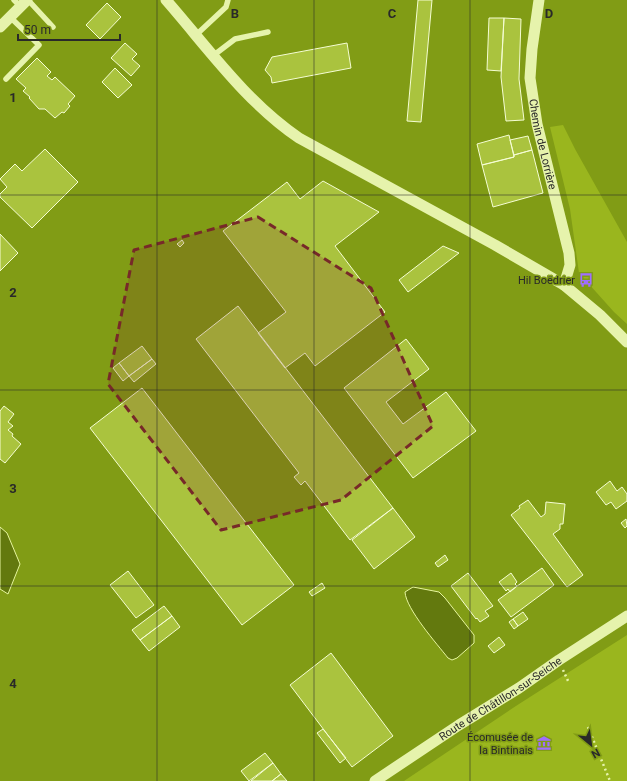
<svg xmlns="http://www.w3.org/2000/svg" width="627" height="781" font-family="Roboto,sans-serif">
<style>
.green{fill:#9ab61e}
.water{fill:#63790e;stroke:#e6f59e}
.building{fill:#aac33e;stroke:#f5fdd4}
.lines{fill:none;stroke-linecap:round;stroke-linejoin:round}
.path{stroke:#e6f3ac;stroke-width:2.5;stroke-dasharray:2 3;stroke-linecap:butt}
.lane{stroke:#e6f3ac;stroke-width:5.5}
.street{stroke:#e6f3ac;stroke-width:11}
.marked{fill:#772929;fill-opacity:0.2;stroke:#772929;stroke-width:3;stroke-dasharray:8 5;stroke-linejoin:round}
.grid{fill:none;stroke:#292929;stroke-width:1;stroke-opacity:0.55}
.labels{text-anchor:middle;stroke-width:3;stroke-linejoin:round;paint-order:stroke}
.street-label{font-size:11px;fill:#292929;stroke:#819c15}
.poi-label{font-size:11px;fill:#292929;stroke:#819c15;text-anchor:end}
.grid-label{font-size:13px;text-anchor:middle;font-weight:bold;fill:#292929;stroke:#819c15;stroke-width:3;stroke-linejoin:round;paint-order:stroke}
</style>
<rect width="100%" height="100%" fill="#819c15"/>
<path class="green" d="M563,125L575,149L627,242V324L614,312L579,273L570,209L550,127Z
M627,635V781H404L519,704Z"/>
<path class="water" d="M0,527L7,533L20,564L8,594L0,589Z
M413,587L439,592L445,598L474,635V643L457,658L452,660L448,658C437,644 406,609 405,592Z"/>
<path class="building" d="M418,0H432L421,122L407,121Z
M107,3L121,17L100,39L86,25Z
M489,18H504L501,71L487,70Z
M504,18L521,19L519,79L524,120L506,121L501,77Z
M125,43L137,54L132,59L140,66L131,76L111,58Z
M347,43L351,68L272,83L271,77L265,70L272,57Z
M37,58L51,72L47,76L52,80L55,77L75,96L68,104L70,106L64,113L62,112L55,118L45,109H39L29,98L30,97L23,91L26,88L16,79Z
M115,68L132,85L118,98L102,82Z
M509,135L514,157L482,165L477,144Z
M528,136L532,150L514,155L510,140Z
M45,149L78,182L32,228L0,197V194L7,187L0,179L15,164L22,171Z
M532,150L543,193L493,207L482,165L514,157V155Z
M323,181L379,212L335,246L385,312L315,366L305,353L285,368L258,333L286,312L223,231L287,182L300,199Z
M0,234L18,253L0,271Z
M182,240L184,243L180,247L177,244Z
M443,246L459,253L408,292L399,280Z
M238,306L393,508L350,540L305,481L301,485L294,477L299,473L196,339Z
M406,339L429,369L386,402L403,424L446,392L476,431L413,478L344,388Z
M142,346L152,359L129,376L119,363Z
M152,359L156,364L134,382L129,376Z
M119,363L129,376L123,381L113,368Z
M142,388L294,585L242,625L90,428Z
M4,406L14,414L8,422L13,426L8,430L13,434L12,436L21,444L5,463L0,459V411Z
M610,481L617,491L622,487L627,494V501L616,509L611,502L606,505L596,492Z
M528,500L541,517L545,514L546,502L565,504L563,524H560V529L553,534L583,575L567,587L511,515L520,508L519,506Z
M393,508L415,537L374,569L352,540Z
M626,519L627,526L625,528L621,523Z
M445,555L448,560L438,567L435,563Z
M542,568L554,585L511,617L498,600Z
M128,571L154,605L136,618L110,585Z
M468,573L493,606L485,611L489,616L480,622L477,618L476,619L451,586Z
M511,573L517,582L515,584L517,586L510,592L508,589L506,591L499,582Z
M322,583L325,588L312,596L309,592Z
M164,606L172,616L140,640L132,630Z
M523,612L528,619L518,626L513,619Z
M172,616L180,627L149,651L140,640Z
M513,619L518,626L514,629L509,622Z
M499,637L505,645L494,653L488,646Z
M331,653L393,736L352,767L290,685Z
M323,729L346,758L340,763L317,733Z
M265,753L273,763L249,781L241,771Z
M273,763L281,774L272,781H251Z
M281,774L287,781H272Z"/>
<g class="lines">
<path class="path" d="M563,670L569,683
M588,727L610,781"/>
<path class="lane" d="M14,0L20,6
M28,0L53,27
M196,35L226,7L228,0
M214,55L235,39L268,32
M6,79L39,45L10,17"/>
<g class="street">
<path d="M166,0C208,48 246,102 299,138L495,245L564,285L600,315L627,342"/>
<path id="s1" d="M539,0L532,49L530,78L537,124L569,253L570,265L564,285"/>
<path d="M0,27L27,0"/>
<path id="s2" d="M375,781L459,725L519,688L559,660L627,616"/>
</g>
</g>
<path class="marked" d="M258,217L371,288L433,426L341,500L221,530L108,384L134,250Z"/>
<path class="grid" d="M157,0V781M314,0V781M470,0V781M0,195H627M0,390H627M0,586H627"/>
<defs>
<symbol id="bus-bare" viewBox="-9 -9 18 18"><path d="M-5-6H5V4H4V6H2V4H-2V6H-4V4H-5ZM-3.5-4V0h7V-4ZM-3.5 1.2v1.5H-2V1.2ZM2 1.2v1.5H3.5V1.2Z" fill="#a06eff" stroke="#819c15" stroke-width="2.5" paint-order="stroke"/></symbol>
<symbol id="museum-bare" viewBox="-9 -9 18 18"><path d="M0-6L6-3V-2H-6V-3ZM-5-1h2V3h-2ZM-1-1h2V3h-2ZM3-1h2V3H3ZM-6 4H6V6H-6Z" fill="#a06eff" stroke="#819c15" stroke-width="2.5" paint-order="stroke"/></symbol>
</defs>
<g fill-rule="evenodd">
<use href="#bus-bare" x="576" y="270" width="20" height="20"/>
<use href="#museum-bare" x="534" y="733" width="20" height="20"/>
</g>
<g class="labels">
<g class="street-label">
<text dy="4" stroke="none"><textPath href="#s1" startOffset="146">Chemin de Lorrière</textPath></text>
<text dy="4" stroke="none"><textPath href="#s2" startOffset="150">Route de Châtillon-sur-Seiche</textPath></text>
</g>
<g class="poi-label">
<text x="575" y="284">Hil Boëdrier</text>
<text x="533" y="741">Écomusée de<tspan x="533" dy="13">la Bintinais</tspan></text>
</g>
</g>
<g class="grid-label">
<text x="235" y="18">B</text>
<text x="392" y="18">C</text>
<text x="549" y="18">D</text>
<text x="13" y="102">1</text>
<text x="13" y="297">2</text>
<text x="13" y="493">3</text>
<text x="13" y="688">4</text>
</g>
<g transform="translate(591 745) rotate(151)" stroke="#819c15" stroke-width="3" paint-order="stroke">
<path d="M0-3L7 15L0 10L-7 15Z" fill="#292929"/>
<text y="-6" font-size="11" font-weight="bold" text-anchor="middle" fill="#292929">N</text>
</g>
<path d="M18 34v6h102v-6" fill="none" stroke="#292929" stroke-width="2"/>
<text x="24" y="34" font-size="12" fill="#292929" stroke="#819c15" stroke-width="3" paint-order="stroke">50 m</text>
</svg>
